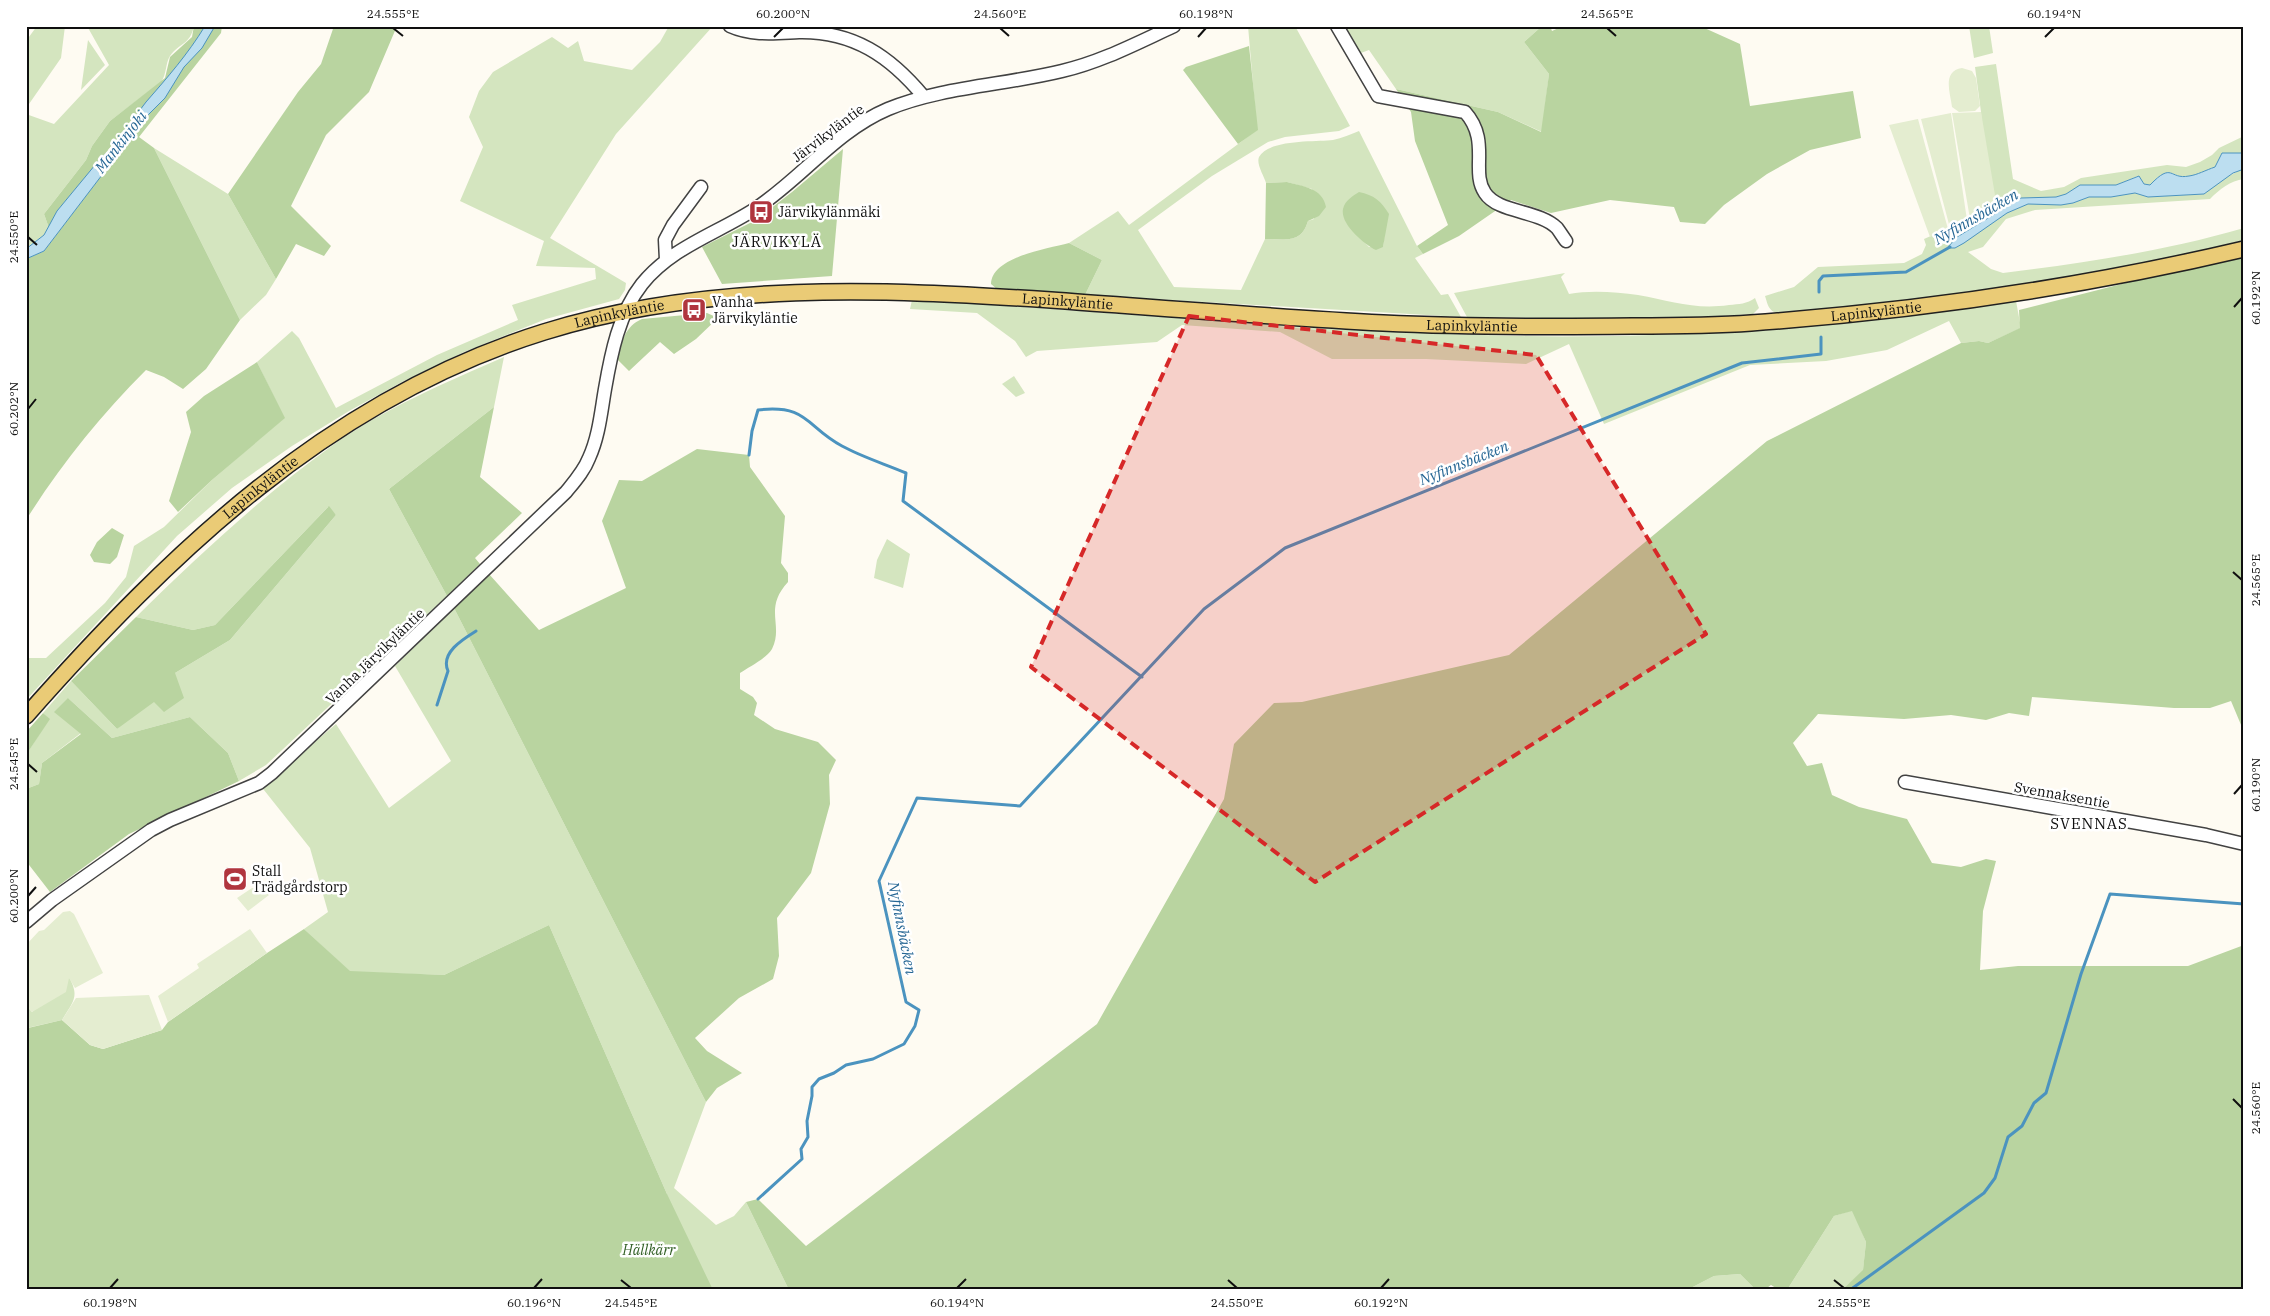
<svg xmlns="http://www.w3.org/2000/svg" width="2270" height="1316" font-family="'IBM Plex Serif',serif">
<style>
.green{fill:#d4e5bf;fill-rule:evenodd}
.forest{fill:#b9d4a0}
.pitch{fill:#e4edd0}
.water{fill:#bcdef0;stroke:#4b93bf}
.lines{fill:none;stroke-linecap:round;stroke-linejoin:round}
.stream{stroke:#4b93bf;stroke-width:3}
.minor-casing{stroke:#424242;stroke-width:15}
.major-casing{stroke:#202020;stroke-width:18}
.minor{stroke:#fff;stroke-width:12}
.major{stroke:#eacb76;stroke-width:15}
.marked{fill:#d62828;fill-opacity:0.2;stroke:#d62828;stroke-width:4;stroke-dasharray:10 6;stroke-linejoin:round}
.ticks{fill:none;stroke:#0f0f0f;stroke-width:2}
.labels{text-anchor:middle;stroke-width:5;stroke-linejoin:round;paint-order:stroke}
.street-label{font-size:14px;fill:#0f0f0f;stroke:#fff}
.poi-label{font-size:14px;fill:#0f0f0f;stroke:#fff;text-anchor:start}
.park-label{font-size:14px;font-style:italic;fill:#336026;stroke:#fff}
.water-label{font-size:15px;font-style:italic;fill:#256694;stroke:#fff}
.neighbourhood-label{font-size:15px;letter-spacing:1px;fill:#0f0f0f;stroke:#fff}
.neatline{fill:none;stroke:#0f0f0f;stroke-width:2}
.ticks-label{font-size:12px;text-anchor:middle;fill:#0f0f0f}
</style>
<rect width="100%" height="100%" fill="#fefbf2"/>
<path class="green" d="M37,26H65L61,58L29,104L26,103V41Z
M87,26H194C190,45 179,43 170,56C165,64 167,74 161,82L110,121L92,146L86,160L44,214L49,228L44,235L26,249V114L54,124L109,65Z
M669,26H713L616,134L550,238L626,283L625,290L619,299L546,319L464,352L402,382L349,411L292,446L232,488L177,536L26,700V658H46L105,603L126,577L134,546L164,527L212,480L284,418L257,362L292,331L299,338L336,408L437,355L518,320L512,305L596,279L595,268L536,266L544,241L460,201L483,147L469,117L479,91L493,72L552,37L568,48L578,41L584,61L632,70L660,42Z
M1248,26H1295L1350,126L1339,131L1285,137L1268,142L1212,176L1138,230L1174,287L1241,290L1265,239C1286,239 1301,244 1308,221L1314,219L1312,189L1287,182L1266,183C1264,176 1256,164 1259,157C1269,139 1316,142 1333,140C1342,138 1351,134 1359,131L1417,246L1423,254L1415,258L1441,295L1448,294L1461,317L1085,295L1102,260L1069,243L1118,211L1129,225L1257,130ZM1346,222L1385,231L1383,247H1369Z
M1347,26H1542L1524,42L1549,74L1542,132L1498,112L1396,89L1369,50L1358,54L1345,28Z
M1969,26H1989L1993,53L1974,58Z
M88,40L105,65L81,90Z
M1996,64L2013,179L2041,191L2064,187L2081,178L2167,165L2186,167L2200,162L2212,155L2219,148L2244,136V150L2241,153H2222L2215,167C2206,170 2198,175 2189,176C2170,180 2173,161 2150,185L2144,184L2138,176L2116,185H2080L2066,194L2056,197L2012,201L1957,237L1955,248L2007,213L2028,204L2073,203L2089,197H2111L2135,193L2148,197L2204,194L2223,179L2242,169L2244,179C2230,181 2220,189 2210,199L2035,210L2006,219L1983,247L1968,252L1991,269L2003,273C2084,263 2165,251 2244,228V240C2112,273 1974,296 1839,308C1824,309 1786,316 1774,312C1768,309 1767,302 1765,296L1794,287L1818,267L1904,263L1922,254L1926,245L1924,239L1987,211L1981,112L1975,67Z
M154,148L228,194L276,279L266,295L240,320Z
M1565,273L1561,277L1569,294C1590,290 1617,292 1638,295C1671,301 1695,310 1729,305C1739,304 1747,304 1755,298L1759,308L1753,314C1658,321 1562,318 1467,317L1454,293Z
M912,300C1114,311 1315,332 1517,336C1685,339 1851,325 2016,301L2021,328L1988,343L1979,341L1961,343L1949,321L1887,350L1826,361L1750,365L1604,424L1569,344L1526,364L1426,359H1332L1280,332L1182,325L1157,342L1037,351L1026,357L1015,341L977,313L910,309Z
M504,357L494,407L389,489L447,596L266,765L239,781L228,753L190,717L112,738L68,698L81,733L42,763L39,784L26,789V755L49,719L43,713L71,681L117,729L175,673L230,640L336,515L328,507L215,625L193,630L136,617C198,556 262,496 333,445C383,409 447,382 504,357Z
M1014,376L1025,393L1016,397L1002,384Z
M887,539L910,554L903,588L874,578L877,560Z
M454,608L706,1102L674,1188L716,1225L734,1216L746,1202L789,1290H493L667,1194L549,925L444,975L350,972L304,929L328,912L310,848L260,785L275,776L336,724L389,808L451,761L395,666Z
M69,977C80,997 73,1002 62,1020L27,1028L26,1005L32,1012Z
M1853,1210L1866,1242L1863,1271L1842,1290H1787L1834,1216Z
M1740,1274L1756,1290H1687L1714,1276Z"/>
<path class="forest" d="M194,26H222L221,33L139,137L154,148L240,320L206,369L183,389L164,377L146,370C100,416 60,466 26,520V259L44,251L133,134L126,129L57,211L49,228L44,214L86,160L92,146L110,121L165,78L170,57L192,37Z
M334,26H397L369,92L326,135L291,206L331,246L324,256L296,244L276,279L228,194L298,92L321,64Z
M1542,26H1550L1552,31L1563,26H1700L1740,44L1750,106L1853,91L1861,138L1810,150L1767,174L1724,205L1705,224L1680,222L1674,207L1610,200L1551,213L1511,200L1459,236L1423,254L1417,246L1448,225L1415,141L1411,112L1396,89L1498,112L1541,132L1549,74L1524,42Z
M1249,46L1258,130L1238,144L1183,70L1186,67Z
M843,149L832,276L722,284L702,247L756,220L792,192Z
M1287,182C1302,186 1323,188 1326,207L1319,216L1308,221C1301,244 1286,239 1265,239L1266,183Z
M1359,192C1374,195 1381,201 1389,214L1383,247L1376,250C1364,244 1340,224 1343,209C1345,200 1353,196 1359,192Z
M1069,243L1102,260L1085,295L998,290L991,284C992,257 1046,249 1069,243Z
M2244,253V732L2231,701L2210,708H2174L2032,697L2029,716L2009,713L1986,720L1951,715L1904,719L1818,714L1793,743L1807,766L1822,763L1832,795L1859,807L1907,819L1932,863L1961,867L1986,859L1996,861L1983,911L1980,970L2018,966H2188L2244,945V1290H1842L1863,1270L1866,1242L1852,1211L1834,1216L1787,1290H1779L1771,1285L1764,1290H1756L1740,1274L1714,1276L1687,1290H789L746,1202L758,1199L806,1246L1097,1024L1224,799L1234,744L1274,703L1302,702L1509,655L1767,441L1961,343L1979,341L1988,343L2020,328L2019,310Z
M707,313L718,318L696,339L674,354L660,342L629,371L616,358C622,342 625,326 642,319Z
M257,362L285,418L212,480L178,512L169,501L191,432L186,412L204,396Z
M494,407L480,477L522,513L475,558L480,564L447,596L389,489Z
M697,449L749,455L750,467L785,516L781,563L788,573V582C763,609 784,625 772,649C767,658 749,667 740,673V689L753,697L757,703L754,715L775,729L818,742L836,760L829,775L830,804L811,873L777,918L779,956L773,979L739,998L695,1038L707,1051L742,1073L717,1088L706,1102L454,608L489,574L539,630L626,588L602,521L619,480L642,481Z
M329,506L336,515L230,640L175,673L184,698L164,712L154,702L117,729L71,681L136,617L193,630L215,625Z
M112,528L124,535L117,557L110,564L94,562L90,555L97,542Z
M68,698L112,738L190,717L228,753L239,781L129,834L50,892L26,861V789L39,784L42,763L81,734L54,712Z
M43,713L50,719L26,755V732Z
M549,925L667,1194L713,1290H26V1026L28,1028L62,1020L90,1045L103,1049L162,1030L168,1022L267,953L304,929L350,971L444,975Z"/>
<path class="pitch" d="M1962,68L1972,71L1976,78L1980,106L1975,111L1959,112L1952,107C1950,92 1942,71 1962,68Z
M1981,112L1996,201L1987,211L1970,219L1952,113Z
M1951,113L1967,220L1950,228L1921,119Z
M1918,119L1948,229L1930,237L1889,125Z
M252,888L263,890L269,895L248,911L237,898Z
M70,911L74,914L103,973L75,988L69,978L66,992L32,1012L26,1005V945L39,931L44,930L63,912Z
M250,929L267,953L168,1022L158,996L199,968L197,964Z
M149,995L162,1030L103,1049L90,1045L62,1020L76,998Z"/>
<path class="water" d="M205,26H215L202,48L184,67L165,98L147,116L44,251L26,259V249L44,235L57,211L100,159C119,144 131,121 146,102C167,78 188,54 205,26Z
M2244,150V169L2233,173L2204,194L2148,197L2135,193L2111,197H2089L2073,203L2061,205L2028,204L2007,213L1964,243L1955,248H1947L1957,237L2021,198L2056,197L2066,194L2080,185H2116L2139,176L2144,184L2150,185C2173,161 2169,180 2189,176C2197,175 2206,170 2215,167L2222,153H2241Z"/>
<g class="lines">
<path class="stream" d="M1819,292V281L1823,276L1906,272L1950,247
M749,455L752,431L758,410C808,404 806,427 842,446C862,457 885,464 906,473L903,501L1142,677
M437,705L448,671C440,653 463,639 476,631
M758,1199L802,1159L801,1149L808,1137L807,1121L812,1096V1087L819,1079L834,1073L846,1065L873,1059L904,1044L915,1026L919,1010L906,1002L879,881L917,798L1020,806L1204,609L1285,548L1742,363L1821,354V337
M1850,1290L1984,1193L1995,1178L2008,1137L2022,1126L2034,1103L2046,1093L2081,974L2110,894L2244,904"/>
<defs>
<path id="minor" d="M730,26C752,36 776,33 799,32C853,31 890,56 924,97
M1337,26L1378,96L1465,112C1491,141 1470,171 1485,193C1498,213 1539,210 1557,228C1560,232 1563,237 1566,241
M666,260L665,240L673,225L701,187
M1905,782L2206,835L2244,844
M26,922L52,900L151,830L170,820L259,783L272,773L566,492C575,481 584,471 589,458C599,436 601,412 605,389C611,354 619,313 642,284C672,247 716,234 755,209C801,179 836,131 888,109C941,87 1005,85 1062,71C1101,62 1137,43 1174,26"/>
<g id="major">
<path id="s1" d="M26,716C171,552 329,399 544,332C707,281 883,289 1051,300C1161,308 1272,317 1383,323C1466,327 1549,327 1632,326C1672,326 1711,326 1751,323C1916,311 2083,287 2244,249"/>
</g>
</defs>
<use href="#minor" class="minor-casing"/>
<use href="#major" class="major-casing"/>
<use href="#minor" class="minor"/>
<use href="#major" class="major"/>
</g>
<path class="marked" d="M1189,316L1536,355L1706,634L1315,882L1031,667Z"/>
<path class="ticks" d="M393,28L403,36M1000,28L1009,36M1607,28L1616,36M774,37L783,28M1198,37L1206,28M2045,37L2054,28M28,237L37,245M2234,307L2242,298M28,409L36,399M2233,572L2242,580M28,764L37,772M2234,794L2242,785M28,896L36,887M2233,1099L2242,1108M621,1280L631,1288M1228,1280L1237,1288M1834,1280L1844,1288M110,1288L118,1279M534,1288L542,1279M957,1288L966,1279M1381,1288L1389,1279"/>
<defs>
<symbol id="bus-square" viewBox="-11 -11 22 22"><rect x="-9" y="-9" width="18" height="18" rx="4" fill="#b0353e" stroke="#fff"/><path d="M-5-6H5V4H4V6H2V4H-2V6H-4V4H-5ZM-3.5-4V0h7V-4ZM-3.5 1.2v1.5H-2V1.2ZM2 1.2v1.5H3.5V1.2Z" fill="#fff"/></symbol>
<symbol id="stadium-square" viewBox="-11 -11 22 22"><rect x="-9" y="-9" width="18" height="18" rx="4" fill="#b0353e" stroke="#fff"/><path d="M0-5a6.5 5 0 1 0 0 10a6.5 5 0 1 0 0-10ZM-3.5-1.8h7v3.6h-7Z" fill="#fff"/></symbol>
</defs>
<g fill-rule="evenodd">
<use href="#bus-square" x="747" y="198" width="28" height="28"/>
<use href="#bus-square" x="680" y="296" width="28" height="28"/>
<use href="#stadium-square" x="221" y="865" width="28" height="28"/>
</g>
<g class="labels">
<g class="street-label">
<text transform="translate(828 133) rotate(-37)" y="5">Järvikyläntie</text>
<text dy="5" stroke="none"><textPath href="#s1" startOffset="1181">Lapinkyläntie</textPath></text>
<text dy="5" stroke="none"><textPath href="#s1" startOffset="1991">Lapinkyläntie</textPath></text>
<text dy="5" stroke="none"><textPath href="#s1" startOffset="731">Lapinkyläntie</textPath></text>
<text dy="5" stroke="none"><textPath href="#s1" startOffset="1586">Lapinkyläntie</textPath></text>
<text dy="5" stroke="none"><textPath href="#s1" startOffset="328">Lapinkyläntie</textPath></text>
<text transform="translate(375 656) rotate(-44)" y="5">Vanha Järvikyläntie</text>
<text transform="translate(2062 795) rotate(10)" y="5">Svennaksentie</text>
</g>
<g class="poi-label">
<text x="778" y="217">Järvikylänmäki</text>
<text x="712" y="307">Vanha<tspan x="712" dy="16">Järvikyläntie</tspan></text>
<text x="252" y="876">Stall<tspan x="252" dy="16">Trädgårdstorp</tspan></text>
</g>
<g class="park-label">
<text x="649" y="1255">Hällkärr</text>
</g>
<g class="water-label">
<text transform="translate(121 142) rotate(-52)" y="5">Mankinjoki</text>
<text transform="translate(1976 217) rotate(-30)" y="5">Nyfinnsbäcken</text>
<text transform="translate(1464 463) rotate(-22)" y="5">Nyfinnsbäcken</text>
<text transform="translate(902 928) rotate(79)" y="5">Nyfinnsbäcken</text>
</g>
<g class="neighbourhood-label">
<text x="777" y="247">JÄRVIKYLÄ</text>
<text x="2089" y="829">SVENNAS</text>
</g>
</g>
<rect width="2270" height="1316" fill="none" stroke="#ffffff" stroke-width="55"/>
<rect x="28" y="28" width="2214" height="1260" class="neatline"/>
<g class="ticks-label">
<text x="393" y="18">24.555°E</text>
<text x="783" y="18">60.200°N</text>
<text x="1000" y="18">24.560°E</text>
<text x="1206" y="18">60.198°N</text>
<text x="1607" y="18">24.565°E</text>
<text x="2054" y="18">60.194°N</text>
<text transform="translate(14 237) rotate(-90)" y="4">24.550°E</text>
<text transform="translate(2256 298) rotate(-90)" y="4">60.192°N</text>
<text transform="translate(14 409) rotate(-90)" y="4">60.202°N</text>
<text transform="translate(2256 580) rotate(-90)" y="4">24.565°E</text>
<text transform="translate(14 764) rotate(-90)" y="4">24.545°E</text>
<text transform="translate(2256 785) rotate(-90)" y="4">60.190°N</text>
<text transform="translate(14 896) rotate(-90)" y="4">60.200°N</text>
<text transform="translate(2256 1108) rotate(-90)" y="4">24.560°E</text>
<text x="110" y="1307">60.198°N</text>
<text x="534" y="1307">60.196°N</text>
<text x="631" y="1307">24.545°E</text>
<text x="957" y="1307">60.194°N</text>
<text x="1237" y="1307">24.550°E</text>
<text x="1381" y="1307">60.192°N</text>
<text x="1844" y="1307">24.555°E</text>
</g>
</svg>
